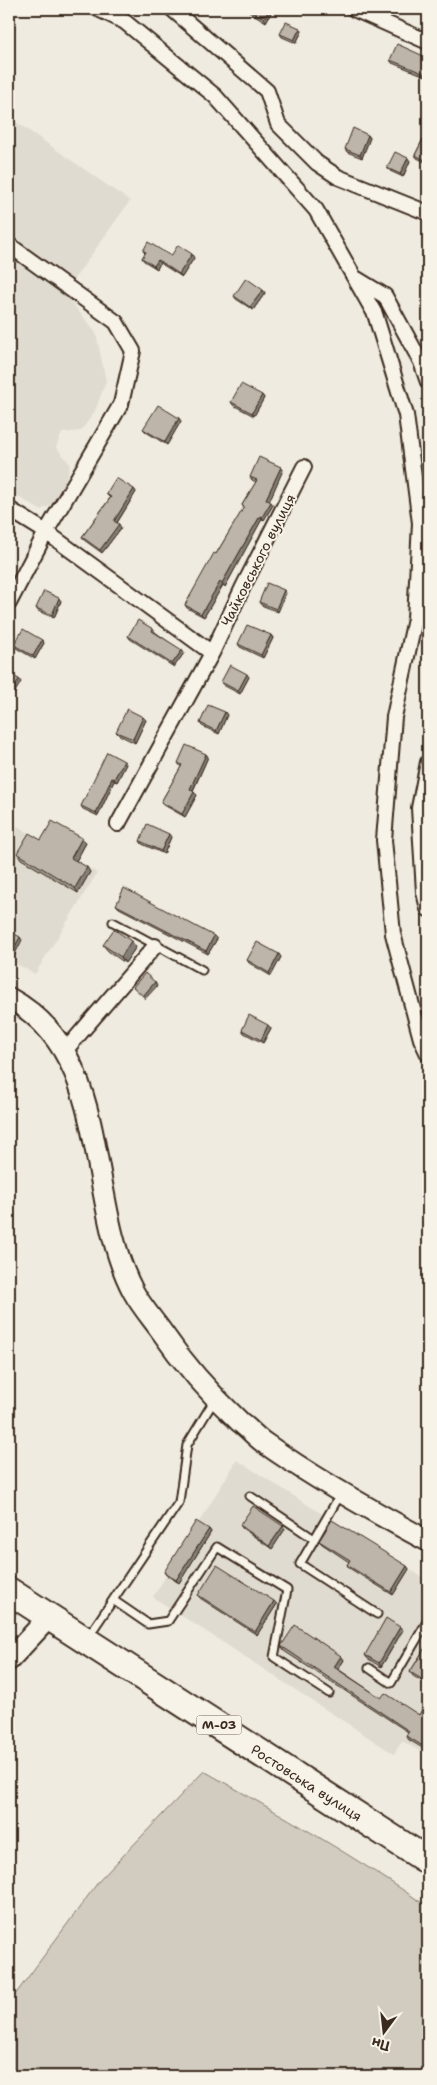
<svg xmlns="http://www.w3.org/2000/svg" width="437" height="2085" font-family="'Shantell Sans',sans-serif">
<style>
.built{fill:#e0dbd0}
.green{fill:#d1cbc0;stroke:#867a6f}
.lines{fill:none;stroke-linecap:round;stroke-linejoin:round}
.lane-casing{stroke:#3b2a1e;stroke-width:11}
.street-casing{stroke:#3b2a1e;stroke-width:18}
.secondary-casing{stroke:#3b2a1e;stroke-width:24}
.highway-casing{stroke:#3b2a1e;stroke-width:30}
.lane{stroke:#f7f3e8;stroke-width:7}
.street{stroke:#f7f3e8;stroke-width:14}
.secondary{stroke:#f7f3e8;stroke-width:20}
.highway{stroke:#f7f3e8;stroke-width:26}
.wall{fill:#a39c92;stroke:#3b2a1e}
.shaded-wall{fill:#847f77;stroke:#3b2a1e}
.building{fill:#bdb5aa;stroke:#3b2a1e}
.labels{text-anchor:middle;stroke-width:4;stroke-linejoin:round;paint-order:stroke}
.shield{fill:#f7f3e8;stroke:#73665b;stroke-width:1}
.shield-label{font-size:12px;font-weight:bold;fill:#3b2a1e}
.street-label{font-size:14px;fill:#3b2a1e;stroke:#f7f3e8}
</style>
<rect width="100%" height="100%" fill="#efebe0"/>
<filter id="ink" filterUnits="userSpaceOnUse"><feTurbulence type="fractalNoise" baseFrequency=".02" numOctaves="2"/><feDisplacementMap in="SourceGraphic" scale="10" xChannelSelector="R" yChannelSelector="G"/><feConvolveMatrix kernelMatrix="1 2 1 2 8 2 1 2 1" color-interpolation-filters="sRGB"/></filter>
<g filter="url(#ink)">
<path class="built" d="M9,117L130,201L64,293L96,333L106,381L95,411L81,431L62,433L56,447L70,464L65,486L54,504L40,510L9,491Z
M12,823L97,873L35,974L9,960V825Z
M237,1460L428,1581V1756L402,1741L394,1754L153,1597Z"/>
<path class="green" d="M204,1771C280,1814 356,1857 428,1907V2076H9V2003L99,1881Z"/>
<g class="lines">
<defs>
<path id="lane" d="M113,922L202,970
M340,1495L300,1564L377,1614
M250,1496L314,1539
M113,1600L148,1624L168,1621L217,1547L287,1590L274,1657L329,1693
M88,1637L179,1502L187,1445L215,1399
M369,1668L391,1683L428,1620"/>
<path id="street" d="M98,9L125,22L215,96L316,210L375,314L406,415L420,523L415,619L394,717L384,840L393,934L421,1039L428,1054
M172,9L267,91L278,124L317,163L338,177L428,213
M354,9L428,42
M9,245L116,322L133,351L121,404L46,532L9,603
M357,279L385,296L421,362L428,382
M9,509L46,532L212,653
M428,762L419,808L424,892L428,909
M118,824L212,653L243,587L304,467
M64,1052L155,946"/>
<path id="secondary" d="M9,998C114,1054 84,1198 133,1291C140,1304 150,1316 159,1328C183,1363 209,1393 240,1422C248,1428 255,1436 263,1442C315,1479 372,1511 428,1541
M9,1660L50,1616"/>
<g id="highway">
<path id="s1" d="M9,1591L428,1861"/>
</g>
</defs>
<use href="#lane" class="lane-casing"/>
<use href="#street" class="street-casing"/>
<use href="#secondary" class="secondary-casing"/>
<use href="#highway" class="highway-casing"/>
<use href="#lane" class="lane"/>
<use href="#street" class="street"/>
<use href="#secondary" class="secondary"/>
<use href="#highway" class="highway"/>
</g>
<path class="wall" d="M246,9H273L266,22L248,11Z
M300,28L302,31L296,43L282,37L280,34Z
M428,58V77L392,63L390,60Z
M368,135L370,138L362,158L347,152L345,149Z
M423,139L427,163L417,158L415,155Z
M410,161L403,177L390,171L387,168Z
M143,251L171,256L194,258L182,277L160,263L157,269L144,261L142,258L145,253Z
M263,290L265,293L253,310L236,299L234,296Z
M262,395L264,398L254,416L233,405L231,402Z
M181,421L167,445L146,432L143,429Z
M281,467L283,470L269,501L273,505L264,520L262,519L225,587L223,585L204,617L187,608L185,605L244,508L242,505L256,482L252,480L250,477Z
M134,489L136,492L117,523L121,528L102,553L84,540L82,537L110,498L106,494Z
M286,593L278,612L261,605L259,602Z
M61,601L54,618L38,611L36,608Z
M153,629L155,632L184,653L174,667L130,639L128,636Z
M271,635L273,638L263,658L240,647L238,644Z
M42,640L44,643L35,659L16,648L14,645Z
M249,677L240,694L223,685L221,682Z
M227,715L219,734L202,726L200,723Z
M146,720L135,743L119,735L116,732Z
M206,754L208,757L193,791L197,795L185,817L164,805L161,802L181,767L178,763Z
M126,764L117,782L114,781L98,816L83,809L81,806Z
M171,837L164,854L142,844L140,841Z
M82,838L86,843L76,861L90,872L78,893L21,859L17,853L41,840Z
M116,905L214,936L217,939L208,954L119,908Z
M103,945L136,947L125,963L108,951Z
M281,957L271,976L249,963L247,960Z
M271,1028L263,1043L244,1033L242,1030Z
M240,1525L285,1529L272,1549L242,1528Z
M209,1529L211,1532L179,1583L166,1575L164,1572Z
M319,1541L407,1566L409,1569L393,1595L349,1568L347,1565L349,1562L322,1544Z
M198,1595L274,1601L277,1604L257,1635L200,1598Z
M400,1627L403,1630L381,1667L367,1658L365,1655Z
M428,1643V1685L413,1676L410,1672Z
M281,1646L341,1656L344,1660L338,1669L381,1698L419,1715L428,1699V1746L426,1750L409,1740L406,1736L408,1732L284,1651Z"/>
<path class="shaded-wall" d="M270,9H273L266,22L264,18Z
M300,28L302,31L296,43L294,40Z
M368,135L370,138L362,158L360,155Z
M428,154V161L427,163L425,160Z
M408,158L410,161L403,177L400,174Z
M192,254L194,258L182,277L179,274Z
M158,260L160,263L157,269L154,266Z
M263,290L265,293L253,310L250,307Z
M262,395L264,398L254,416L252,413Z
M179,418L181,421L167,445L165,442Z
M281,467L283,470L269,502L266,499Z
M134,489L136,492L116,524L114,521Z
M271,502L273,505L264,520L262,517Z
M260,516L262,519L225,587L222,583Z
M119,524L121,528L102,553L100,550Z
M220,582L223,585L204,617L201,614Z
M284,590L286,593L278,612L276,609Z
M59,598L61,601L54,618L52,615Z
M271,635L273,638L263,658L261,655Z
M42,640L44,643L35,659L33,656Z
M182,650L184,653L174,667L172,664Z
M247,674L249,677L240,694L238,691Z
M19,679L21,682L12,697L10,694Z
M225,712L227,715L219,734L216,731Z
M143,717L146,720L135,743L133,739Z
M206,754L208,757L192,792L190,789Z
M124,761L126,764L117,782L114,779Z
M112,778L114,781L98,816L96,813Z
M194,792L197,795L185,817L182,814Z
M169,834L171,837L164,854L161,851Z
M82,838L86,843L75,863L71,858Z
M87,867L90,872L78,893L75,888Z
M214,936L217,939L208,954L206,951Z
M20,937L22,940L13,958L11,954Z
M131,941L136,947L125,963L121,957Z
M279,954L281,957L271,976L269,973Z
M155,982L157,986L145,999L143,996Z
M268,1025L271,1028L263,1043L261,1040Z
M12,1084L14,1088L9,1105V1095Z
M283,1526L285,1529L272,1549L269,1546Z
M209,1529L211,1532L179,1583L176,1580Z
M407,1566L409,1569L393,1595L391,1592Z
M274,1601L277,1604L257,1635L255,1632Z
M400,1627L403,1630L381,1667L379,1663Z
M341,1656L344,1660L337,1671L334,1667Z
M428,1737V1746L426,1750L423,1746Z"/>
<path class="building" d="M247,9H270L264,18Z
M286,22L300,28L294,40L280,34Z
M397,44L428,58V75L390,60Z
M353,128L368,135L360,155L345,149Z
M423,139L428,142V154L425,160L415,155Z
M395,152L408,158L400,174L387,168Z
M148,242L171,256L178,245L192,254L179,274L158,260L154,266L142,258L146,252L143,251Z
M246,278L263,290L250,307L234,296Z
M241,384L262,395L252,413L231,402Z
M158,405L179,418L165,442L143,429Z
M259,457L281,467L266,499L271,502L262,517L260,516L222,583L220,582L201,614L185,605L214,553L216,554L244,507L242,505L257,480L250,477Z
M116,478L134,489L114,521L119,524L100,550L82,537L111,497L106,494Z
M267,583L284,590L276,609L259,602Z
M44,591L59,598L52,615L36,608Z
M138,620L153,629L152,631L182,650L172,664L128,636Z
M247,625L271,635L261,655L238,644Z
M23,629L42,640L33,656L14,645Z
M230,665L247,674L238,691L221,682Z
M9,674L19,679L10,694L9,693Z
M208,705L225,712L216,731L200,723Z
M127,709L143,717L133,739L116,732Z
M186,745L206,754L190,789L194,792L182,814L161,802L182,765L178,763Z
M107,752L124,761L114,779L112,778L96,813L81,806Z
M52,821L82,838L71,858L87,867L75,888L17,853L29,833L41,840Z
M147,824L169,834L161,851L140,841Z
M124,888L214,936L206,951L116,905Z
M114,929L131,941L121,957L103,945Z
M9,931L20,937L11,954L9,953Z
M257,942L279,954L269,973L247,960Z
M145,973L155,982L143,996L133,987Z
M249,1015L268,1025L261,1040L242,1030Z
M9,1084H12L9,1095Z
M253,1506L283,1526L269,1546L240,1525Z
M332,1520L407,1566L391,1592L347,1565L350,1560L319,1541Z
M196,1521L209,1529L176,1580L164,1572Z
M217,1565L274,1601L255,1632L198,1595Z
M386,1618L400,1627L379,1663L365,1655Z
M295,1625L341,1656L334,1667L381,1698L385,1693L419,1715L428,1699V1737L423,1746L406,1736L409,1731L281,1646Z
M428,1643V1683L410,1672Z"/>
</g>
<g class="labels">
<rect class="shield" x="196.5" y="1715.5" width="45" height="19" rx="4"/>
<g class="shield-label">
<text x="219" y="1729">М-03</text>
</g>
<g class="street-label">
<text transform="translate(258 560) rotate(-63)" y="5">Чайковського вулиця</text>
<text dy="5" stroke="none"><textPath href="#s1" startOffset="354">Ростовська вулиця</textPath></text>
</g>
</g>
<rect width="437" height="2085" fill="none" stroke="#f7f3e8" stroke-width="30"/>
<rect x="15" y="15" width="407" height="2055" fill="none" stroke="#3b2a1e" stroke-width="2" filter="url(#ink)"/>
<g transform="translate(384 2032) rotate(195)" stroke="#f7f3e8" stroke-width="4" paint-order="stroke">
<path d="M0-4L9 19L0 12L-9 19Z" fill="#3b2a1e"/>
<text y="-8" font-size="14" font-weight="bold" text-anchor="middle" fill="#3b2a1e">Пн</text>
</g>
</svg>
